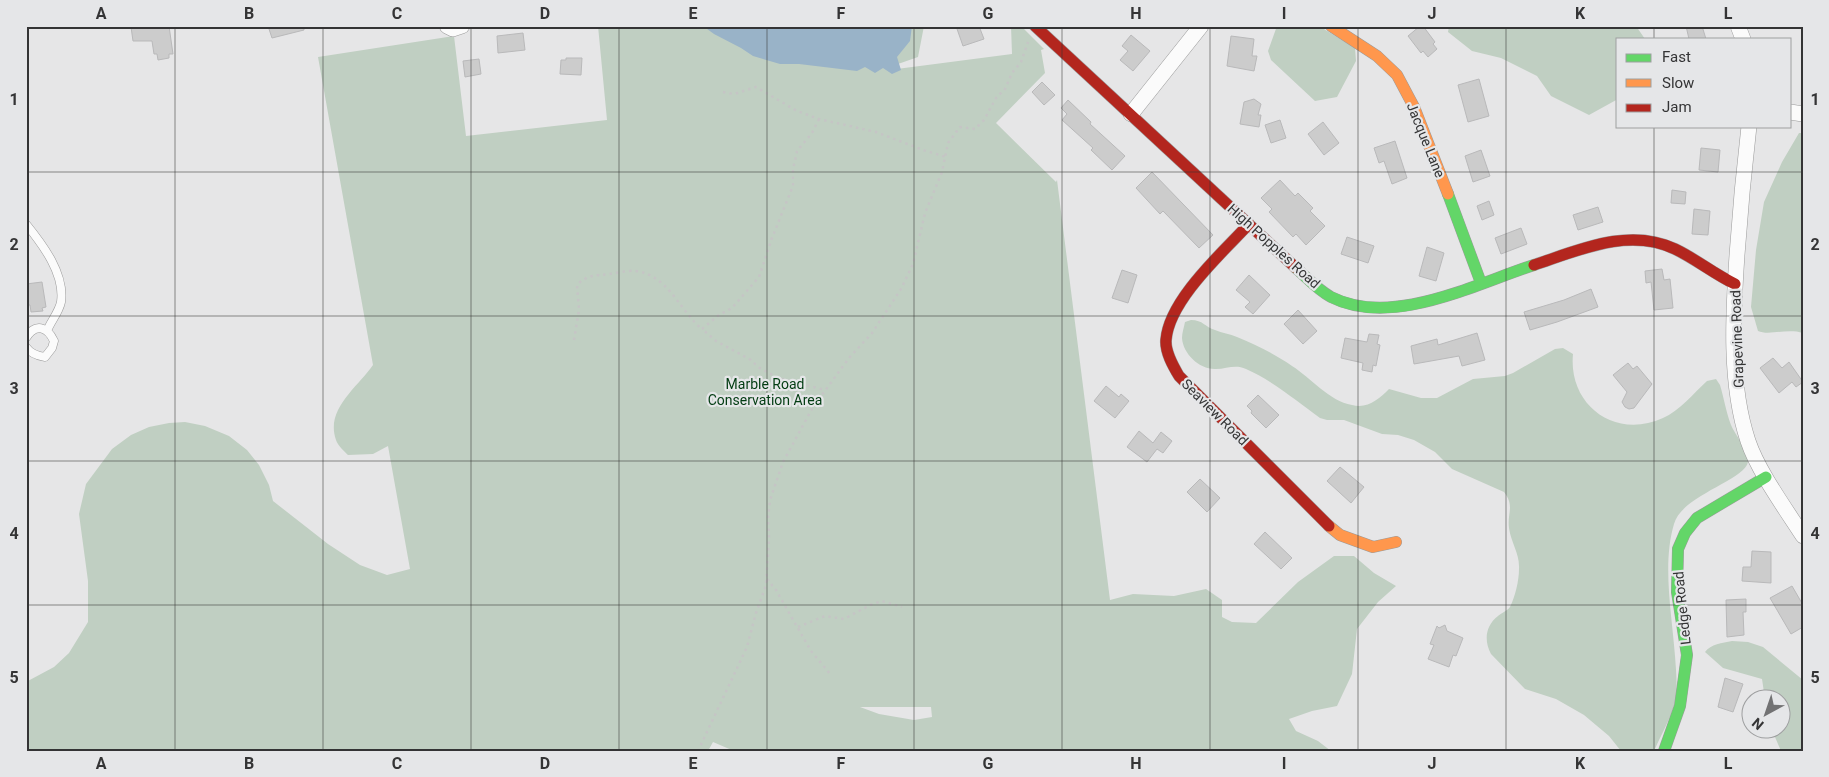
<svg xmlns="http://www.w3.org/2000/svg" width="1829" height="777" font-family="Roboto,sans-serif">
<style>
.green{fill:#c0cfc2;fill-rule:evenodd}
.water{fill:#99b3c8}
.building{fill:#ccc;stroke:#b9b9ba}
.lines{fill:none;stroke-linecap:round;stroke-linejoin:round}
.lane-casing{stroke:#9b9b9b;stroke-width:9}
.street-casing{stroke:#9b9b9b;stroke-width:16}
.fast-casing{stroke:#9b9b9b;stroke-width:12}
.slow-casing{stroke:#9b9b9b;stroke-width:12}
.jam-casing{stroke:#9b9b9b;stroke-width:12}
.path{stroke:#c5c5c5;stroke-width:2.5;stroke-dasharray:2.5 4;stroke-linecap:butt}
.lane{stroke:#fbfbfb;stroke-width:8}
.street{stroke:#fbfbfb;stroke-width:15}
.fast{stroke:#63d668;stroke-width:11}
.slow{stroke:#ff974d;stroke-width:11}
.jam{stroke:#b3261e;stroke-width:11}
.grid{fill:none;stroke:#343435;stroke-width:1;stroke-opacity:0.55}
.labels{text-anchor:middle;stroke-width:4.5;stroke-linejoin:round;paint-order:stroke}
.street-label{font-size:14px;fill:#343435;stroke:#e5e6e8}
.park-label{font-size:14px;fill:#023c12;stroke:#e5e6e8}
.neatline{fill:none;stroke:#343435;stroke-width:2}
.grid-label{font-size:16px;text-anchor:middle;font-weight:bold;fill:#343435}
</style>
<rect width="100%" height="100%" fill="#e6e6e7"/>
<path class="green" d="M598,26H924L918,57L898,64L889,70L1012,54L1011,26H1021L1044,49L1041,50L1045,73L996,123L1056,182L1057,180L1110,600L1133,594L1174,596L1206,589L1222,600V617L1232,622L1256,623L1298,582L1334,556H1354L1374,573L1396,586L1378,602L1357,629L1352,674L1337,706L1312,711L1289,719L1296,731L1318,741L1331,751H734L713,742L708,751H26V682L54,667L69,653L88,622V581L79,514L86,484L112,449L131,435L149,427L169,423L185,422L205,426L229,436L247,450L259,465L269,485L273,501L328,544L360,565L387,575L410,569L388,446L373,454L348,455C344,451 338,446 336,440C325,409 358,387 373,365L318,57L454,36L466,136L607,120ZM860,707H931L932,717L914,720L879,714Z
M1277,26H1319L1355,48L1356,61L1337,97L1315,101L1271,60L1268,51Z
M1449,26H1636L1645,39H1618V99L1589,115L1551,96L1537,76L1501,58L1472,51L1448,32Z
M1799,133H1803V333C1787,328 1769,336 1758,331L1751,307L1756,250L1764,202L1782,162Z
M1191,320C1203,320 1205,327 1215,330C1222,333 1230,334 1237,337C1256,345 1275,354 1292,366C1311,378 1329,401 1352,405C1368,409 1379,399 1389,389L1421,398H1437L1473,379L1505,376L1513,373L1555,349L1563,348L1573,354C1568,405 1615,440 1663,418C1679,411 1694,393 1707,381L1716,379L1720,385C1724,398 1726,412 1731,425C1735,435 1750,452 1748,462C1744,481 1682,495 1674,524C1662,564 1672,615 1675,656C1676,670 1678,688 1675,702C1671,718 1661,735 1654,751H1621L1609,736L1584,715L1556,699L1525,689L1491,654C1484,641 1485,626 1498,616C1501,613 1507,611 1510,607C1515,597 1519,581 1519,569C1520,554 1511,543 1509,528C1507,513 1515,506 1504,492L1452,469L1435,452L1414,440L1398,435L1382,434L1344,420H1327L1320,418C1298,402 1270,379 1246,369C1235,364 1227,369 1216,369C1200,370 1183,354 1182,338C1182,333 1184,327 1185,322Z
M1732,641L1748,642L1763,647L1803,680V751H1781L1772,730H1782V700L1765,699L1762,679L1723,668L1705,652C1711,644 1722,643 1732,641Z"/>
<path class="water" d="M703,26H912L910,41L897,57L901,70L892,74L883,68L875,73L865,67L857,71L799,64H780L753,56L741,48L714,34Z"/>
<path class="building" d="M139,26H169L173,54H169V58L158,60L157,54H154L152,41H133L131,27Z
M268,26H304V30L272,38Z
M956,26H979L984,39L963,46Z
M1420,26H1423L1435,42L1433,44L1437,49L1428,57L1423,51L1421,53L1408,36Z
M1686,26H1702L1706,39H1689Z
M523,33L525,50L498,53L497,36Z
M1131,35L1150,51L1133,71L1120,60L1128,51L1122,46Z
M1231,36L1254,39L1252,56H1257L1254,71L1227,66Z
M566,58H582L581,75L560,74L561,60H566Z
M479,59L481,74L465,77L463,61Z
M1479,79L1489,116L1468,122L1458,85Z
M1042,82L1055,95L1044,105L1032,92Z
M1254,99L1261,104L1258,115H1261L1259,127L1240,124L1244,102Z
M1068,100L1091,122L1090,124L1125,156L1112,170L1091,150L1093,148L1062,120L1067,114L1061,108Z
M1280,120L1286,138L1271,143L1265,125Z
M1323,122L1339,143L1324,155L1308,134Z
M1395,141L1407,178L1392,184L1384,161L1379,163L1374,148Z
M1701,148L1720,150L1718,172L1699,170Z
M1481,150L1490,176L1473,182L1465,156Z
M1152,172L1213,235L1199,248L1163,211L1160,214L1136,188Z
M1280,180L1295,196L1298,193L1313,208L1310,211L1325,226L1306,245L1296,234L1293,237L1269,212L1272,209L1261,198Z
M1672,190L1686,192L1685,204L1671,203Z
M1489,201L1494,215L1482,220L1477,206Z
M1598,207L1603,222L1578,230L1573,215Z
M1694,209L1710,211L1708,235L1692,234Z
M1521,228L1527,244L1501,254L1495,238Z
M1347,237L1374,246L1368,263L1341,254Z
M1427,247L1444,253L1436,281L1419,276Z
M1662,269L1664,280L1670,279L1673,308L1654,310L1651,282L1646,283L1645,271Z
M1122,270L1137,275L1128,303L1112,298Z
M1249,275L1270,295L1253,314L1245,307L1250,302L1236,290Z
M42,282L46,307L42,308L43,311L31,312L30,305H26V284Z
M1591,289L1598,307L1557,322L1530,330L1524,312L1564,300Z
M1298,310L1317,331L1303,344L1284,324Z
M1477,333L1485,360L1462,366L1459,356L1414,364L1411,346L1437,339L1438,345Z
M1369,334L1379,335L1377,344L1380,345L1376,366L1373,365L1372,372L1362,370L1363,363L1341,358L1345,338L1367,342Z
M1773,358L1782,368L1789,362L1803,382L1796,387L1792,382L1779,393L1760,368Z
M1628,363L1633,369L1637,366L1652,384L1634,408L1629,409L1625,407L1622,402L1627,392L1613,375Z
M1106,386L1119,397L1121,394L1129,401L1115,418L1094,401Z
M1258,395L1279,415L1266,428L1251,413L1252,411L1247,406Z
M1139,431L1153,443L1161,432L1172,441L1163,453L1157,449L1147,462L1127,447Z
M1340,467L1364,487L1351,503L1327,481Z
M1200,479L1220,498L1207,512L1187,492Z
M1265,532L1292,558L1281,569L1254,544Z
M1752,551L1771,552V583L1742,581L1743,567H1751Z
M1792,586L1803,605V627L1791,634L1770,598Z
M1746,599V612H1743L1744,635L1727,637L1726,600Z
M1445,625L1447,631L1463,638L1456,656L1453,655L1449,667L1428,659L1434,645L1430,644L1437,626L1439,628Z
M1725,678L1743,684L1733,712L1718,707Z"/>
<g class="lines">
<defs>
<path id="lane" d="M26,224C43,245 65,274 61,302C59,312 51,321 47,331
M26,338C35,323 47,326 54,341L52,348L45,357C37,356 31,354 26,347"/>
<path id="street" d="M447,26L453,29L462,26
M1738,26L1743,39
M1790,112L1803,114
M1131,114L1201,26
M1749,126C1744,169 1740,212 1737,255C1733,314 1729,384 1748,441C1758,471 1785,508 1803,536"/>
<path id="fast" d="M1448,194L1481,283
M1296,268C1307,278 1318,290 1331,297C1392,328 1475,284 1534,265
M1664,751L1680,706L1687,655L1677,592L1678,549L1685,533L1697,518L1766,477"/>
<path id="slow" d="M1331,26L1377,56L1397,75L1414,107L1448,194
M1329,526L1340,535L1373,547L1396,542"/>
<path id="jam" d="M1035,26L1296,268
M1249,224C1223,252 1169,300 1166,340C1165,352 1173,366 1179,376L1329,526
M1534,265C1579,250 1629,227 1675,249C1696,259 1714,274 1735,284"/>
</defs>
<use href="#lane" class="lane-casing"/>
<use href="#street" class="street-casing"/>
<use href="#fast" class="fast-casing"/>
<use href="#slow" class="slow-casing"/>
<use href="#jam" class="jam-casing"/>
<path class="path" d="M723,92L734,94L756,87L797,111L819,119L876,132L923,150L946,157
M819,119L812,133L797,151L793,169V186L772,238L759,277L732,308L719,315L702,329L716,341L751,360L758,367L778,378L825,390
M574,340L579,310L577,285C588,274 595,276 609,274C617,273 628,270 636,271C669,276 679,310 702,329
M767,579L776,590L811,651L831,675
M798,627L825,616L844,619L870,605L882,601L902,607
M698,751L747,647L756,613L766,585L769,538L768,518L770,500L783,462L813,407L849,358L872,333L901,289L913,264L925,213L942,172L948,143L960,127L975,129L984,120L996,98L1005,89L1012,73L1021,62L1028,42"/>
<use href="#lane" class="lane"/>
<use href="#street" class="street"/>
<use href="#fast" class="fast"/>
<use href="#slow" class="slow"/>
<use href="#jam" class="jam"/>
</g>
<path class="grid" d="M175,26V751M323,26V751M471,26V751M619,26V751M767,26V751M914,26V751M1062,26V751M1210,26V751M1358,26V751M1506,26V751M1654,26V39M1654,126V751M26,172H1803M26,316H1803M26,461H1803M26,605H1803"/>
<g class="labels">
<g class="street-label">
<text transform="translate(1426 140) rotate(68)" y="5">Jacque Lane</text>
<text transform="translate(1274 246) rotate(42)" y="5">High Popples Road</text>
<text transform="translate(1737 339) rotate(-92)" y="5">Grapevine Road</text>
<text transform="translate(1215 412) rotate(45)" y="5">Seaview Road</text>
<text transform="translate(1682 608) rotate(-96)" y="5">Ledge Road</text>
</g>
<g class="park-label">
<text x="765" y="389">Marble Road<tspan x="765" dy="16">Conservation Area</tspan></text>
</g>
</g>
<rect width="1829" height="777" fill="none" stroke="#e5e6e8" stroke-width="55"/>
<rect x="1616" y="38" width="175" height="90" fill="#e5e6e8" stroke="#9e9fa0"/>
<rect x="1626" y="54" width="25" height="8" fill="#63d668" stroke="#9e9fa0"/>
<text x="1662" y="62" font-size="15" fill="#343435">Fast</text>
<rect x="1626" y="79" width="25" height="8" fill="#ff974d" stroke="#9e9fa0"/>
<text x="1662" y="88" font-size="15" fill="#343435">Slow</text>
<rect x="1626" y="104" width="25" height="8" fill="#b3261e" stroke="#9e9fa0"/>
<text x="1662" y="112" font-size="15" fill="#343435">Jam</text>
<g transform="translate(1766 714) rotate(220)"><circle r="24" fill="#e5e6e8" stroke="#9e9fa0"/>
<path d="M0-4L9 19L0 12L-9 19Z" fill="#727273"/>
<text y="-8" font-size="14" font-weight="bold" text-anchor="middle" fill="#343435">N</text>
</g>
<rect x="28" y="28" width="1774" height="722" class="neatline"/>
<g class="grid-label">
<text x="101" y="19">A</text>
<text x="249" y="19">B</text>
<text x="397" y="19">C</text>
<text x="545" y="19">D</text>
<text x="693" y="19">E</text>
<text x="841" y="19">F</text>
<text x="988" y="19">G</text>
<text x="1136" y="19">H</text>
<text x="1284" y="19">I</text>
<text x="1432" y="19">J</text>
<text x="1580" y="19">K</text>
<text x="1728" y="19">L</text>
<text x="14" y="105">1</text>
<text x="1815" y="105">1</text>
<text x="14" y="250">2</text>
<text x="1815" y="250">2</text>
<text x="14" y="394">3</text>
<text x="1815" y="394">3</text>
<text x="14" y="539">4</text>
<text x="1815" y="539">4</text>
<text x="14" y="683">5</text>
<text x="1815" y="683">5</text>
<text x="101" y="769">A</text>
<text x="249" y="769">B</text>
<text x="397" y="769">C</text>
<text x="545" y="769">D</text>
<text x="693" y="769">E</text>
<text x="841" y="769">F</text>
<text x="988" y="769">G</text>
<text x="1136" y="769">H</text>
<text x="1284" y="769">I</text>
<text x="1432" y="769">J</text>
<text x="1580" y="769">K</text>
<text x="1728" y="769">L</text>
</g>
</svg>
